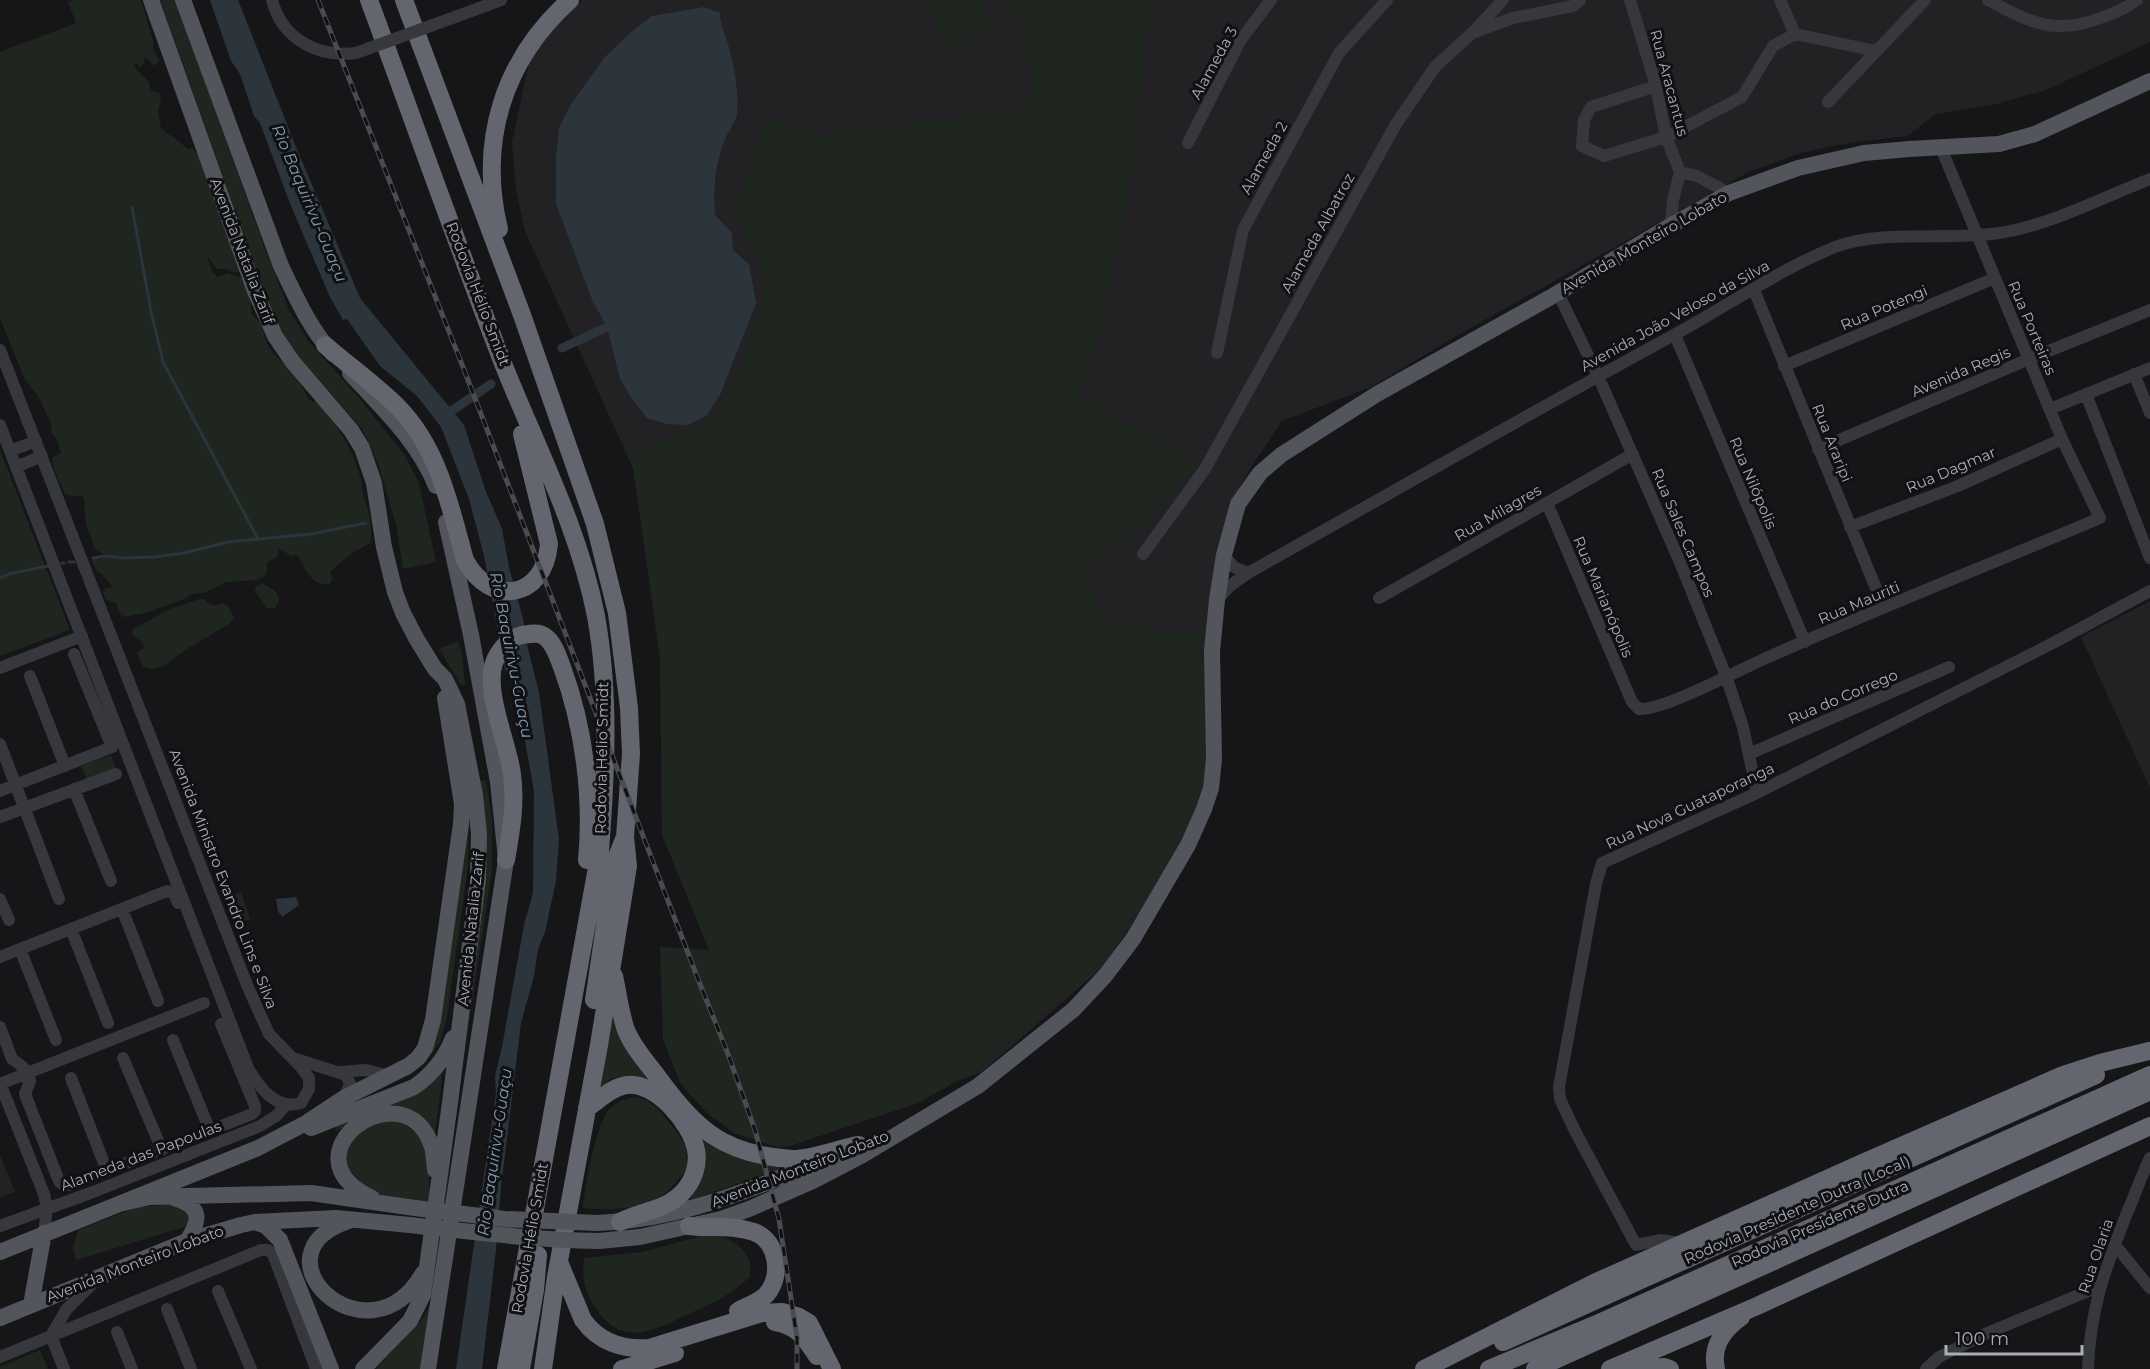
<svg xmlns="http://www.w3.org/2000/svg" width="2150" height="1369" font-family="Montserrat,sans-serif">
<style>
.built{fill:#222225}
.green{fill:#1e261f}
.water{fill:#2c353c}
.lines{fill:none;stroke-linecap:round;stroke-linejoin:round}
.stream{stroke:#2c353c;stroke-width:3}
.canal{stroke:#2c353c;stroke-width:9}
.minor{stroke:#37383d;stroke-width:12}
.major{stroke:#53555c;stroke-width:16}
.highway{stroke:#63666e;stroke-width:18}
.rail-casing{stroke:#4a4c52;stroke-width:5}
.rail{stroke:#111113;stroke-width:3;stroke-dasharray:9;stroke-linecap:butt}
.minor-bridge{stroke:#37383d;stroke-width:12}
.major-bridge{stroke:#53555c;stroke-width:16}
.labels{text-anchor:middle;stroke-width:6;stroke-linejoin:round;paint-order:stroke}
.street-label{font-size:15px;fill:#a8adb8;stroke:#111113}
.water-label{font-size:16px;font-style:italic;fill:#7f9bb3;stroke:#111113}
</style>
<rect width="100%" height="100%" fill="#161618"/>
<path class="built" d="M582,0H2150V42L2046,90L1996,104L1936,114L1907,136L1849,143L1804,152L1749,172L1465,331L1371,387L1282,421L1248,472L1233,500L1207,790L1165,873L1105,965L982,1072L792,1141L662,835L660,659L633,468L525,231L516,191L512,142L531,53L565,13Z
M2150,601V788L2081,637Z
M0,1155L15,1192L0,1198Z"/>
<path class="green" d="M75,0H141L153,40V48L159,61L154,66L145,56L143,65L140,67L135,62L134,67L149,82L151,90L159,93L161,100L158,111L161,128L188,149L192,148L199,156L241,272C235,274 227,267 217,269L207,256L212,272L218,277L228,273L242,278L250,297L252,315C266,326 262,334 269,347C276,360 284,361 292,370C300,380 303,392 312,402L318,400C335,423 351,446 359,473C362,481 362,489 364,497C368,511 374,527 370,543C355,551 341,560 330,573L333,579L329,584C311,587 305,567 297,555L292,556L279,549L278,556L267,563V574L258,580L227,582L203,593L191,594L187,598L145,613L124,617L120,614L116,603L106,600L103,592L106,588H111L112,586L101,573L97,572L92,561L94,558L101,559L105,555L94,549L92,539L86,525L84,498L82,496H71L65,494C60,483 53,470 52,458L61,453L57,439L52,434L51,423L37,394L25,380L0,318V52L76,23L68,2Z
M160,0H175L264,246L289,310L309,342L360,399L404,454L419,483L436,562L403,569L396,525L378,463L371,448L362,429L296,353L284,336L265,293Z
M926,0H953L966,43L942,50Z
M957,0H980L991,34L970,41Z
M1004,0H1151L1128,204L1089,375L1076,393L1198,465L1142,526L1082,565L1107,625L1199,635L1207,760L1188,825L1100,964L980,1068L918,1103L790,1146L777,1147L734,1133L707,1113L680,1083L663,1039L660,947L709,950L662,835L660,651L633,468L628,458L719,416L763,311V275L734,210L763,119L819,134L1010,111L1029,102L1033,90L1020,25Z
M0,450L70,630L0,656Z
M262,583C273,589 285,595 275,608H266L254,589Z
M203,598C210,605 214,608 223,603L229,607L234,619L229,624L185,650L162,667L152,669L143,667L137,653L144,648L142,642L132,635L133,629L170,609Z
M458,641L462,653L465,684L461,685L439,649Z
M111,755L116,769L87,780L81,766Z
M486,780L492,820V870L457,1102L445,1208L440,1207L486,873V822L480,781Z
M469,817L468,867L447,1017L440,1042L426,1062L413,1072L420,1058Z
M241,892L250,919L238,924L229,897Z
M612,1007L708,1135L807,1160L690,1200L696,1190L703,1170L689,1124L620,1077L611,1079L600,1089Z
M443,1069L434,1143L415,1117L346,1126L335,1132L337,1125Z
M636,1097L648,1101L657,1108L673,1127L686,1146L687,1169C681,1176 675,1184 668,1191C645,1211 612,1210 583,1208C585,1184 595,1131 607,1112C614,1102 625,1099 636,1097Z
M396,1120L421,1135L429,1163V1204L372,1193L345,1166L346,1146L370,1123Z
M180,1204L189,1216L188,1223L184,1227L76,1260L73,1248L78,1230L137,1207Z
M712,1233C728,1237 744,1246 750,1262C751,1266 750,1273 750,1277C732,1294 713,1303 691,1313C658,1328 624,1350 597,1310C584,1292 582,1280 584,1258L642,1252Z
M432,1301L423,1369H376L423,1318Z
M40,1350L48,1369H0V1367Z"/>
<path class="water" d="M210,0H238L296,147L360,298L464,425L485,489L502,529L509,567L523,619L528,649L539,692L559,840L556,881L545,932L538,949L534,976L521,1023L501,1187L496,1249L482,1369H456L496,1093L495,1076L502,1047L524,925L533,893L534,791L524,735L515,687L505,669L484,556L469,499L441,427L417,396L380,366L347,319L343,320L330,297L291,206L260,123L254,116L240,74L231,61Z
M704,7L720,13C720,25 725,33 728,44C734,66 739,90 737,113C736,123 727,132 724,142C715,165 713,191 715,215L732,233L733,250L749,264L756,303L720,395L706,416L688,425L667,424L647,418L631,397L620,379L607,327L593,302L556,204V157L559,128L571,104L604,58L629,34L652,16Z
M296,897L299,905L282,917L278,911L276,899Z"/>
<g class="lines">
<path class="stream" d="M132,207L151,311L163,362L258,539
M93,558L104,556L123,558L154,557L184,553L228,542L311,534L366,523
M69,562H74
M62,563H64
M0,578L9,574L48,566"/>
<path class="canal" d="M562,348L607,327
M444,416L491,384"/>
<path class="minor" d="M272,0C282,39 318,58 356,53
M1630,0L1656,86L1666,137L1680,172L1673,200L1671,225
M1780,0L1795,34L1876,51
M1988,0C2031,23 2055,36 2103,17C2116,13 2126,8 2137,0
M455,17L501,0
M1475,30L1503,0
M1656,86L1591,107L1584,120L1582,146L1604,156L1666,137L1742,97L1773,46L1795,34
M1828,102L1925,0
M1188,143L1240,41L1271,0
M1680,172L1697,176L1729,193
M1754,290L1884,608
M1558,293L1598,376L1679,560L1726,676L1743,727L1757,793
M1675,335L1805,642
M0,350L247,985L269,1034L301,1067L309,1078V1089L301,1103C276,1111 259,1087 248,1068L0,425
M1217,353L1243,230L1339,53L1387,0
M1784,366L1995,278
M2134,374L2150,413
M2086,394L2150,558
M2050,409L2150,368
M1818,449L2029,359L2150,310
M10,451L36,441
M16,467L42,456
M1547,503L1632,702L1639,709C1664,711 1746,666 1773,655C1881,607 1991,564 2100,518L2062,439L1941,148
M1850,527L1958,486L2062,439
M1143,554L1205,469L1396,124L1435,67L1472,33L1513,18L1573,6L1580,0
M1224,555L1234,567L1248,573
M1379,598L1633,454
M1217,600L1231,585L1248,573C1389,494 1530,413 1672,336C1726,307 1778,270 1835,247C1883,229 1948,241 1999,233C2051,225 2101,198 2150,179
M0,668L82,636
M30,676L65,766
M0,744L59,899
M1749,754L1949,667
M74,789L111,881
M0,791L112,747L74,654
M0,817L116,774
M0,899L9,920
M122,909L158,1001
M71,929L108,1023
M20,949L56,1040
M0,957L167,891L174,893L178,903
M0,1027L12,1059L23,1067L28,1073L30,1081L25,1094L59,1181L63,1185H70L252,1114L255,1111V1106L221,1024
M173,1040L210,1131
M123,1058L162,1150
M296,1059L346,1075L350,1084L344,1098
M339,1072L366,1070L389,1076
M71,1078L107,1171
M0,1083L44,1194L47,1209L44,1233
M0,1084L204,1003
M0,1226L93,1192L260,1126L276,1116L286,1105
M1636,1245L1574,1129L1560,1099L1559,1087L1596,884L1602,863L1757,793L2053,643L2150,591
M1636,1245L1660,1240L1682,1243
M2115,1245L2150,1288
M218,1291L251,1369
M167,1309L191,1369
M117,1332L132,1369
M51,1336L66,1310L93,1283
M51,1336L64,1369
M0,1357L261,1250H268L273,1254L316,1369
M1926,1369L1939,1357L1985,1334L2100,1286
M2088,1369C2090,1309 2105,1269 2127,1213C2135,1195 2141,1176 2150,1158"/>
<path class="major" d="M151,0L255,291L275,336L292,361L351,430L362,448L374,483L384,547L395,592L403,613L416,638L435,669L445,679L457,704L475,795L479,834L478,879L450,1103L423,1295L410,1321L363,1369
M183,0L281,266C296,297 310,329 333,354
M350,373C382,408 418,441 436,486
M311,1128L414,1087C433,1074 445,1058 453,1038
M174,1198C202,1207 201,1219 187,1241
M372,1198C279,1154 406,1065 432,1147C434,1154 434,1162 435,1170
M119,1204L258,1148L306,1123L344,1098L408,1066L418,1058L425,1048L433,1020L461,824L462,804L445,698
M349,1221C248,1254 368,1369 423,1273
M255,1222L266,1226L280,1240L331,1369
M597,1223C679,1220 754,1189 829,1158
M599,1241L640,1237L721,1219L749,1209L813,1181L861,1156L978,1086L1073,1010L1105,976L1133,939L1188,845L1204,809L1211,788L1214,759L1212,651L1217,600L1224,555L1238,504L1260,473L1281,455L1377,394L1551,297L1663,230L1729,193L1798,168L1864,153L1909,149L1999,144L2035,134L2150,81
M0,1252L119,1204L149,1197L311,1193L415,1208
M31,1305L44,1233
M0,1318L187,1241L241,1225L255,1222L336,1218L410,1225
M428,1369L506,860L498,782L471,635L446,522"/>
<path class="highway" d="M369,0C414,122 457,245 504,366C537,448 579,529 596,616C610,694 606,773 600,851L506,1369
M404,0L522,315L595,524L617,613L629,708L631,754L625,837L628,866L599,1045L556,1277L543,1369
M499,229C478,142 503,60 570,0
M325,345C349,366 376,385 399,408C439,450 450,506 465,560C490,607 544,600 549,544L522,434
M506,860C511,831 516,804 512,774C508,744 484,691 494,663C498,651 509,638 522,635C529,634 538,632 544,636C554,642 558,657 562,667C584,727 593,797 587,860
M614,976C618,994 620,1013 626,1030C633,1047 646,1062 657,1076C696,1129 723,1155 792,1159C810,1160 840,1148 859,1145
M594,1000L614,864L624,839
M587,1108C599,1100 612,1087 627,1085C656,1082 691,1123 696,1150C699,1165 693,1182 682,1193C665,1211 640,1211 620,1222
M689,1226C713,1229 730,1224 754,1232C778,1241 783,1276 766,1295C759,1302 747,1306 738,1311
M559,1262L583,1320C599,1342 623,1350 649,1348L762,1313L782,1312L799,1317L809,1323L832,1369
M775,1322C797,1325 806,1339 817,1356
M1503,1342L2096,1075
M521,1369L535,1290L538,1255
M622,1369L675,1353
M1424,1369L1594,1283L1858,1165L2063,1075L2100,1063L2149,1051
M1489,1369L1599,1323L2150,1075
M1535,1369L2150,1091
M1610,1369L1757,1306L2150,1126
M1636,1369L1664,1367L1670,1369
M1716,1369C1711,1346 1723,1330 1741,1317"/>
<defs>
<path id="rail" d="M318,0L463,367L698,979L728,1054L755,1130L779,1219L797,1338V1369"/>
</defs>
<use href="#rail" class="rail-casing"/>
<use href="#rail" class="rail"/>
<path class="minor-bridge" d="M356,53L455,17"/>
<path class="major-bridge" d="M415,1208L505,1219L597,1223
M410,1225C473,1232 535,1240 599,1241"/>
</g>
<g class="labels">
<g class="street-label">
<text transform="translate(1214 63) rotate(-61)" y="5">Alameda 3</text>
<text transform="translate(1669 83) rotate(75)" y="5">Rua Aracantus</text>
<text transform="translate(1264 158) rotate(-61)" y="5">Alameda 2</text>
<text transform="translate(1318 233) rotate(-61)" y="5">Alameda Albatroz</text>
<text transform="translate(1644 243) rotate(-30)" y="5">Avenida Monteiro Lobato</text>
<text transform="translate(242 251) rotate(69)" y="5">Avenida Natalia Zarif</text>
<text transform="translate(478 294) rotate(69)" y="5">Rodovia Hélio Smidt</text>
<text transform="translate(1884 308) rotate(-23)" y="5">Rua Potengi</text>
<text transform="translate(1675 316) rotate(-29)" y="5">Avenida João Veloso da Silva</text>
<text transform="translate(2032 328) rotate(67)" y="5">Rua Porteiras</text>
<text transform="translate(1961 372) rotate(-23)" y="5">Avenida Regis</text>
<text transform="translate(1832 443) rotate(68)" y="5">Rua Araripi</text>
<text transform="translate(1951 470) rotate(-23)" y="5">Rua Dagmar</text>
<text transform="translate(1753 483) rotate(67)" y="5">Rua Nilópolis</text>
<text transform="translate(1498 513) rotate(-30)" y="5">Rua Milagres</text>
<text transform="translate(1683 533) rotate(67)" y="5">Rua Sales Campos</text>
<text transform="translate(1603 597) rotate(67)" y="5">Rua Marianópolis</text>
<text transform="translate(1859 603) rotate(-23)" y="5">Rua Mauriti</text>
<text transform="translate(1843 697) rotate(-23)" y="5">Rua do Corrego</text>
<text transform="translate(602 758) rotate(-89)" y="5">Rodovia Hélio Smidt</text>
<text transform="translate(1690 806) rotate(-25)" y="5">Rua Nova Guataporanga</text>
<text transform="translate(223 879) rotate(69)" y="5">Avenida Ministro Evandro Lins e Silva</text>
<text transform="translate(471 929) rotate(-84)" y="5">Avenida Natalia Zarif</text>
<text transform="translate(141 1156) rotate(-21)" y="5">Alameda das Papoulas</text>
<text transform="translate(800 1169) rotate(-21)" y="5">Avenida Monteiro Lobato</text>
<text transform="translate(1797 1210) rotate(-24)" y="5">Rodovia Presidente Dutra (Local)</text>
<text transform="translate(1820 1224) rotate(-24)" y="5">Rodovia Presidente Dutra</text>
<text transform="translate(530 1238) rotate(-80)" y="5">Rodovia Hélio Smidt</text>
<text transform="translate(2096 1256) rotate(-71)" y="5">Rua Olaria</text>
<text transform="translate(135 1264) rotate(-21)" y="5">Avenida Monteiro Lobato</text>
</g>
<g class="water-label">
<text transform="translate(310 203) rotate(67)" y="6">Rio Baquirivu-Guaçu</text>
<text transform="translate(512 655) rotate(79)" y="6">Rio Baquirivu-Guaçu</text>
<text transform="translate(494 1152) rotate(-82)" y="6">Rio Baquirivu-Guaçu</text>
</g>
</g>
<path d="M1946 1345v9h136v-9" fill="none" stroke="#a8adb8" stroke-width="3"/>
<text x="1955" y="1345" font-size="18" fill="#a8adb8" stroke="#111113" stroke-width="4.5" paint-order="stroke">100 m</text>
</svg>
